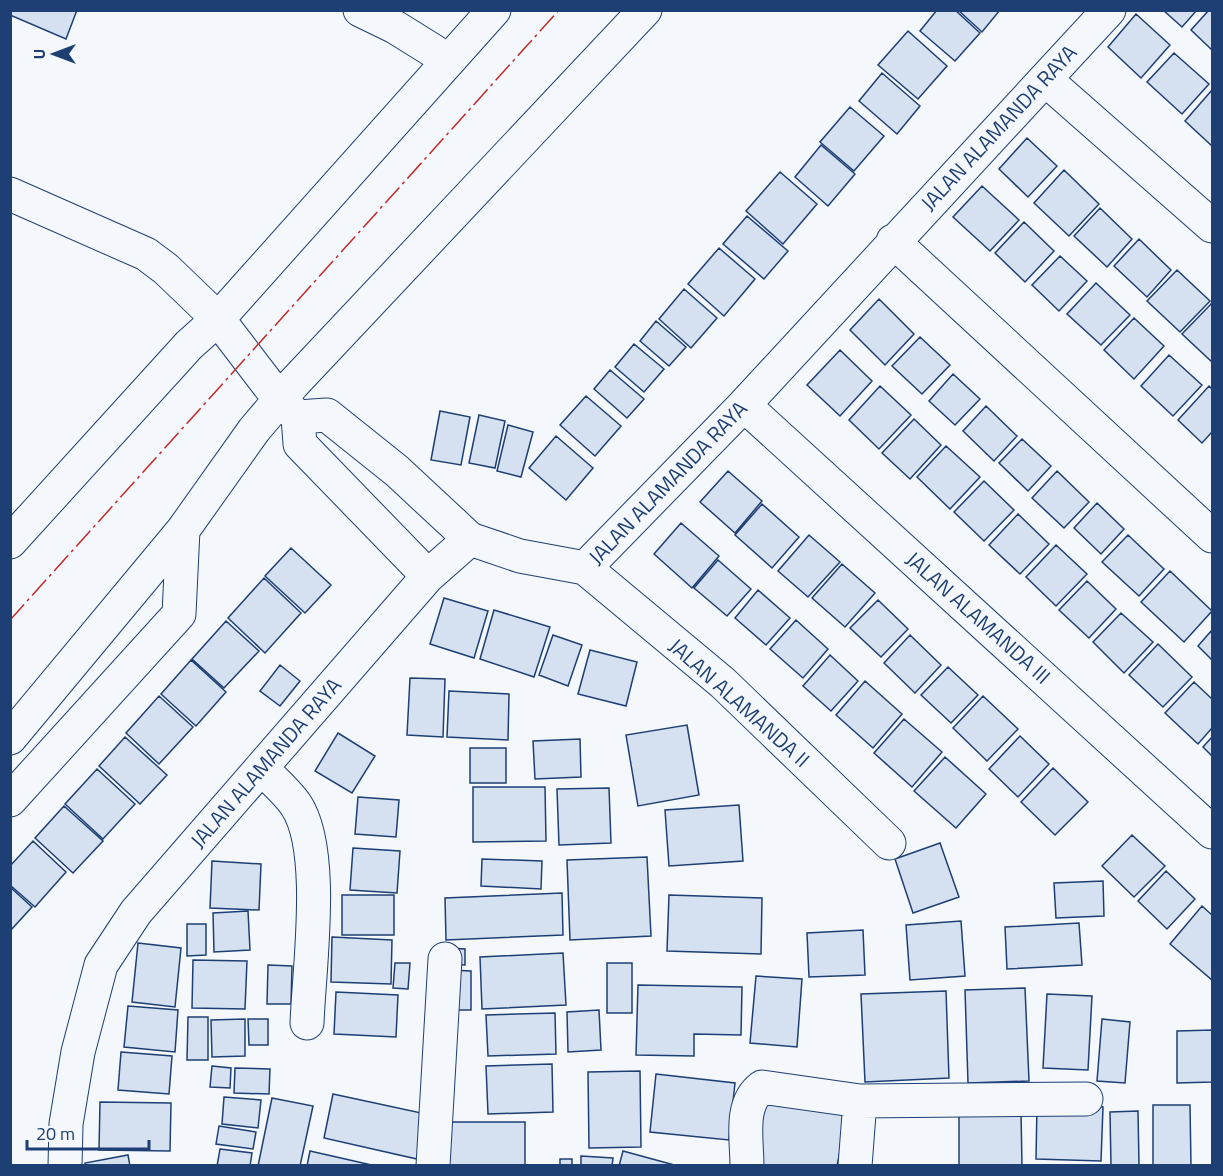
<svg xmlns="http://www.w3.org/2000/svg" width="1223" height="1176" font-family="'Titillium Web',sans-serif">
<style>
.building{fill:#d5e0f0;stroke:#1d3f73;stroke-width:1.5}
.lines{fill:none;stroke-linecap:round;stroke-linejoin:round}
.minor-casing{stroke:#1d3f73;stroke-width:35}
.minor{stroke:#f4f7fb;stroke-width:33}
.power{stroke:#c62828;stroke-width:1.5;stroke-dasharray:21 4.5 3 4.5;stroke-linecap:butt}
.labels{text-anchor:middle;stroke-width:4.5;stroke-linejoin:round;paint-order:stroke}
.street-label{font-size:21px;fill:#1d3f73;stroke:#f4f7fb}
</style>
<rect width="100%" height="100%" fill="#f4f7fb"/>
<path class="building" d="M10,10H77L66,39L10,15Z
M937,10H955L980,33L955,61L920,31Z
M958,10H1000L982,32Z
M1163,10H1197L1182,27Z
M1209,10H1212V50L1191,30Z
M1136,14L1170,45L1141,78L1108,47Z
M908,31L947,66L918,99L878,65Z
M1174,53L1209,84L1182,114L1147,82Z
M882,73L920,106L897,134L859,101Z
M1212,90V146L1185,121Z
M850,107L884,136L854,171L820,142Z
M1027,138L1057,166L1028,197L999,169Z
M821,145L855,174L828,206L795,177Z
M1064,170L1099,204L1069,236L1034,203Z
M780,172L817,204L783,244L746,211Z
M982,186L1019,220L990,251L953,217Z
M1100,208L1132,239L1107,267L1074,236Z
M747,216L788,251L764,279L723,244Z
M1024,222L1054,251L1025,282L995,253Z
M1139,239L1171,270L1147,297L1114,266Z
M719,248L755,279L724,316L688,284Z
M1060,256L1087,281L1059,311L1032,285Z
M1177,270L1210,301L1180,332L1147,301Z
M1096,283L1130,315L1101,345L1067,314Z
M684,289L717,318L691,348L659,319Z
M879,299L914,334L885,365L850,330Z
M1211,304L1212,305V362L1182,334Z
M1134,318L1164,346L1134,379L1104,350Z
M656,321L686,347L669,366L640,341Z
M920,337L950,365L922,394L892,366Z
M634,344L664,369L644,392L615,367Z
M840,350L872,381L840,416L807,385Z
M1169,355L1202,385L1173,416L1141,386Z
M610,370L644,399L627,418L594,389Z
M953,374L980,399L955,425L929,401Z
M880,386L911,415L879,449L849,420Z
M1209,386L1212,389V432L1202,443L1178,420Z
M586,396L621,426L595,456L560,425Z
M986,406L1017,436L994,461L963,431Z
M440,411L470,417L461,465L431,460Z
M479,415L505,421L495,468L469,463Z
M914,419L941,445L910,479L882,453Z
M508,425L533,432L521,477L497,471Z
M556,436L593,468L566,500L529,468Z
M1022,439L1051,466L1028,491L999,463Z
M946,446L980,477L950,509L917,477Z
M728,471L762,501L735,533L700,502Z
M1057,471L1089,502L1064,528L1032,498Z
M984,481L1014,510L984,541L954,512Z
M1097,503L1124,529L1101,554L1074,528Z
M762,504L799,537L772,568L735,535Z
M1018,514L1049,544L1020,574L989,545Z
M681,523L719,556L692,588L654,554Z
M809,535L840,562L808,597L778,571Z
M1128,535L1164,569L1139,596L1102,562Z
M1056,545L1087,574L1056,606L1026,577Z
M291,548L331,585L305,613L265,576Z
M718,560L751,589L727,616L694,588Z
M842,564L875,593L845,627L812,598Z
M1170,571L1212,611L1184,642L1141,602Z
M264,578L301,613L265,653L228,618Z
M1087,581L1116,609L1089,638L1059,610Z
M758,590L790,618L766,645L735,618Z
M444,598L488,611L474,658L430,644Z
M878,600L908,629L881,657L850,628Z
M494,610L550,627L534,677L480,659Z
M1121,613L1153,642L1124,673L1093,642Z
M796,620L828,649L803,678L770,649Z
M226,621L259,651L224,688L192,659Z
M1212,630V660L1198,646Z
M553,635L582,645L568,686L539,675Z
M910,635L941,665L915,693L884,663Z
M1158,644L1192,677L1163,707L1129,675Z
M590,650L637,662L626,706L578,694Z
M830,655L858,681L831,711L803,686Z
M191,660L226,692L196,726L161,694Z
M280,665L300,681L280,706L260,691Z
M948,667L978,695L951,723L921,695Z
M410,678L445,679L443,737L407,735Z
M865,681L902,714L873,748L836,715Z
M1194,682L1212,699V728L1198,744L1165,713Z
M449,691L509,694L508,740L447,737Z
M159,696L193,727L159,764L126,733Z
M983,696L1018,729L987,761L953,728Z
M904,719L942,752L912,787L874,753Z
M687,725L699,795L638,806L626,735Z
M338,733L375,756L352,793L315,771Z
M1020,736L1049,764L1018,797L989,769Z
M125,737L167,775L140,804L99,766Z
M1212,737V756L1203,747Z
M580,739L581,777L535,779L533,741Z
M470,748H506V783H470Z
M945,757L986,794L956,828L914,791Z
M1053,768L1088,802L1055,835L1021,802Z
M97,769L135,804L103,839L65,804Z
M473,787H545L546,841L473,842Z
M609,788L611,843L559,845L557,789Z
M358,797L399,800L396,837L355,834Z
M739,805L743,861L669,866L665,810Z
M64,806L103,841L73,873L35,838Z
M1132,835L1165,866L1134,897L1102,866Z
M33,841L66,872L35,907L10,885V866Z
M940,843L959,897L913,913L895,859Z
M353,848L400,851L397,893L350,890Z
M647,857L651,936L570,940L567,860Z
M482,859L542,861L541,889L481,886Z
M212,861L261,864L259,910L210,908Z
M1166,871L1195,899L1167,929L1138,901Z
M1103,881L1104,916L1056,918L1054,883Z
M10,887L32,907L10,931Z
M562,893L563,935L446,940L445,898Z
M342,895H394V935H342Z
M669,895L762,898L761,954L667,951Z
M1202,906L1212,915V980L1170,944Z
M248,911L250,950L214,952L213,913Z
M961,921L965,976L910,980L906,925Z
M1079,923L1082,965L1007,969L1005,927Z
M187,924H206V955L187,956Z
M863,930L865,975L809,977L807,933Z
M332,937L392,940L391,984L331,982Z
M138,943L181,948L175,1007L132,1002Z
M447,948L465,949V965L447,964Z
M563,953L566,1005L482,1009L480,957Z
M193,960L247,961L245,1009L192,1008Z
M395,963H410L408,989L393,988Z
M607,963H632V1013H607Z
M268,965L292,966L291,1004H267Z
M450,970L471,971V1010H449Z
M756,976L802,979L797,1047L750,1043Z
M638,985L742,987L741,1035L694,1034V1056L636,1055Z
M1025,988L1029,1081L968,1083L965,990Z
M946,991L949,1078L865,1082L861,994Z
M336,992L398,995L396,1037L334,1034Z
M1047,994L1092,996L1088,1070L1043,1068Z
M128,1006L178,1010L175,1052L124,1047Z
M599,1010L601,1050L568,1052L567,1012Z
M555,1013L556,1054L488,1056L486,1015Z
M188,1017H208V1060H187Z
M245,1019V1056L212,1057L211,1020Z
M248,1019H268V1045H249Z
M1102,1019L1130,1022L1125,1083L1097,1081Z
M1212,1030V1082L1177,1083V1031Z
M121,1052L172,1056L169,1094L118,1090Z
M552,1064L553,1112L488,1114L486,1066Z
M212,1066L231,1068L230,1088L210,1087Z
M235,1068L270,1069L269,1094L234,1093Z
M640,1071L641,1147L589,1148L588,1072Z
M656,1074L735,1083L729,1140L650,1132Z
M765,1090L849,1107L837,1166H756Z
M333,1094L426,1114L417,1159L324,1138Z
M224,1097L261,1100L258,1128L222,1124Z
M272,1098L313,1106L300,1166H258Z
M100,1102L171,1103L170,1151L99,1150Z
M1037,1105L1103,1107L1101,1161L1036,1159Z
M1153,1105H1190L1191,1166H1153Z
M1138,1111L1139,1165L1111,1166L1110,1112Z
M959,1112H1021L1022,1166H959Z
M441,1122H525V1166H442Z
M219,1126L256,1132L253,1149L216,1144Z
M220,1149L252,1153L250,1166H217Z
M310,1151L376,1166H307Z
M623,1151L678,1166H619Z
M128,1155L130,1166H85V1163Z
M581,1156L613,1158L612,1166H581Z
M560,1159H572V1166H560Z"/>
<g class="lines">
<defs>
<path id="minor" d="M360,10L395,27L448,60
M1046,80L1212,226
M10,194L146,254L166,269L218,319L280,400L298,417L300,444L428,576
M893,241L1212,536
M744,405L1212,832
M298,417L327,415L397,471L470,539
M10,542L189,345L218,319L494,10
M585,568L744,405L1109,10
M585,568L723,683L889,843
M10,738L183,530L254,430L293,384L645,10
M261,768C273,780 287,792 296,805C326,850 309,968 307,1023
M10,800L179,614L183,530
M860,1101L1086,1099
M65,1166L66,1124L78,1052L101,965L136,912L428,576L470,539L520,556L585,568
M433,1166L445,959
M747,1166C747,1140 739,1104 762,1087L860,1101L855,1166"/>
</defs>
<use href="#minor" class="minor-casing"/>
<use href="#minor" class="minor"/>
<path class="power" d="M10,620L559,10"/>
</g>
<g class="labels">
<g class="street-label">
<text transform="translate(999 128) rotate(-47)" y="7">JALAN ALAMANDA RAYA</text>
<text transform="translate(668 483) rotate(-46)" y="7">JALAN ALAMANDA RAYA</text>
<text transform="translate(978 618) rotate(42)" y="7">JALAN ALAMANDA III</text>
<text transform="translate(739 703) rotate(42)" y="7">JALAN ALAMANDA II</text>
<text transform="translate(266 763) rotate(-49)" y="7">JALAN ALAMANDA RAYA</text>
</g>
</g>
<rect width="1223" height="1176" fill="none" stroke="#1d3f73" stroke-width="24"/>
<g transform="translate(54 54) rotate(270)" stroke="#f4f7fb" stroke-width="4.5" paint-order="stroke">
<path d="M0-4.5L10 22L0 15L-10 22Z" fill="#1d3f73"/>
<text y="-9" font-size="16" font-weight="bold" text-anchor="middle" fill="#1d3f73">U</text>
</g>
<path d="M27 1140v9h122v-9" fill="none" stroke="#1d3f73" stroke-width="3"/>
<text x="36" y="1140" font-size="18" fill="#1d3f73" stroke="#f4f7fb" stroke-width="4.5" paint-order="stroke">20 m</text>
</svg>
